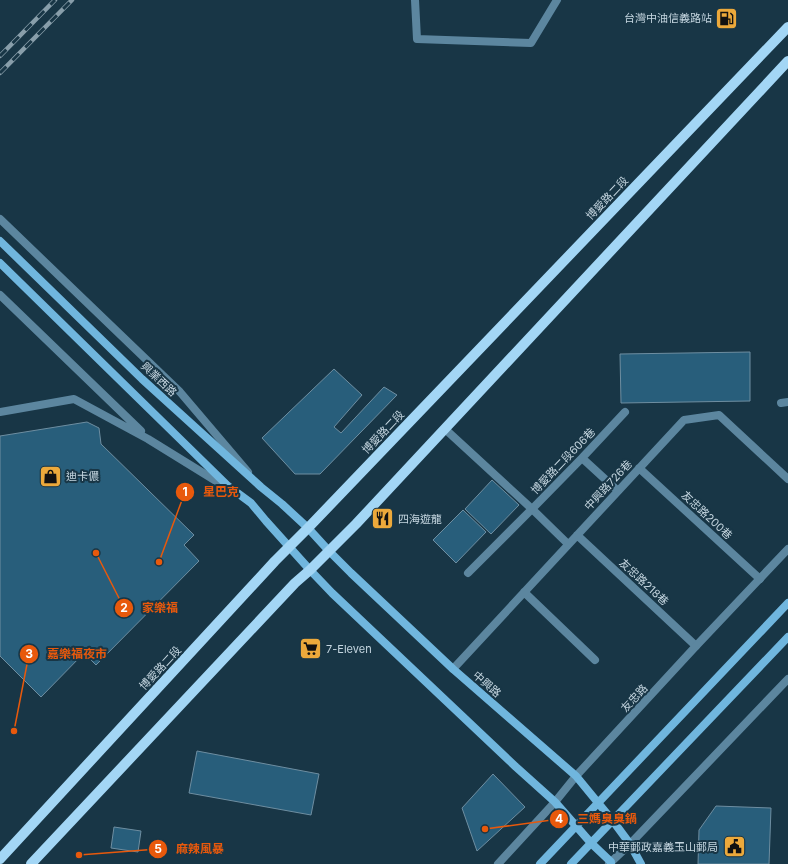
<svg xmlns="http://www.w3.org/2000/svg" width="788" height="864" font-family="Inter,'Noto Sans TC',sans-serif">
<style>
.building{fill:#285e7b;stroke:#6e8ea1}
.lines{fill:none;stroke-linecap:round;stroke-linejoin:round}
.lane{stroke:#5c869f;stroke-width:8}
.street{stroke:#5c869f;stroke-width:8}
.secondary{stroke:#70b6de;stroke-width:8}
.primary{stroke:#a3d6f5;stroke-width:10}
.rail-casing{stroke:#889eaa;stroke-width:4.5}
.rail{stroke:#183646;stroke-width:3;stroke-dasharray:9;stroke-linecap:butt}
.labels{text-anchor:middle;stroke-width:4;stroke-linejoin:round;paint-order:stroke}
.poi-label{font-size:11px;fill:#c5d6e0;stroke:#183646;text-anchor:start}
.street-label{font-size:11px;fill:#c5d6e0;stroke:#183646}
.leader{fill:none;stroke:#e8590c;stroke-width:1.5}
.callout-dot{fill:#e8590c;stroke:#183646;stroke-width:1.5}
.mark-label{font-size:12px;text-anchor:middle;font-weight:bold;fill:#fff}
.callout-label{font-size:12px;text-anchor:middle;font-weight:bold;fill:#e8590c;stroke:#183646;stroke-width:4;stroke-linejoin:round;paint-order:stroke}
</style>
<rect width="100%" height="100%" fill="#183646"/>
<path class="building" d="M750,352V401L621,403L620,354Z
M334,369L362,395L334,427L341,433L384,387L397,395L320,474H295L262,438Z
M87,422L99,428L101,444L194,535L184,545L199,561L96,665L84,653L41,697L0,656V436Z
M492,480L519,505L491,534L465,509Z
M463,510L486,532L456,563L433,540Z
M197,751L319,774L311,815L189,793Z
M493,774L525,807L477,851L462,808Z
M716,806L771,808L769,864H698L699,830Z
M114,827L141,831L138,852L111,848Z"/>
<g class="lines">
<path class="lane" d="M415,0L417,39L531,43L557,0
M781,403L788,402
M445,429L532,509L582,458L625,412
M582,458L618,491
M639,468L760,579
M577,535L696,646
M468,573L532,509L568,544
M524,592L595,660
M453,669L684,420L719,415L788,479"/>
<path class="street" d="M0,219L180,392L248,472
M0,295L141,431
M0,412L74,399L148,439L229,489
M498,864L555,802L576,776L696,646L788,549
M609,864L630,844L788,679"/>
<path class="secondary" d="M0,241L142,379L261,487L282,504L308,528L329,551L351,573L453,669L576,776L613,821L630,844L641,864
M0,263L228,486L251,503L266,521L310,570L332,593L516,767L555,802L591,843L611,862V864
M540,864L788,603
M571,864L788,637"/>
<path class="primary" d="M0,859L275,561L308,528L788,27
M31,864L295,583L310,570L356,524L788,61"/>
<defs>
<path id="rail" d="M0,56L55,0
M0,73L72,0"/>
</defs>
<use href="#rail" class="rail-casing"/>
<use href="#rail" class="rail"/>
</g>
<defs>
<symbol id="fuel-square" viewBox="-11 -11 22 22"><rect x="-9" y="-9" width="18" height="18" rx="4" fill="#eca93b" stroke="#183646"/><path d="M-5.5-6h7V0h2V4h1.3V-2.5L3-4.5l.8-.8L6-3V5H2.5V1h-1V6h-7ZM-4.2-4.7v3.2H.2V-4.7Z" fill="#111"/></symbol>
<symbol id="shop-square" viewBox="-11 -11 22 22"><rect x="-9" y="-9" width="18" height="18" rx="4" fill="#eca93b" stroke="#183646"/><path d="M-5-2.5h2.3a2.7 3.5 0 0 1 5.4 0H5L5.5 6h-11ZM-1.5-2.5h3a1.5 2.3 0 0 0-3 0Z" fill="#111"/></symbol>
<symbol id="restaurant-square" viewBox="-11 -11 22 22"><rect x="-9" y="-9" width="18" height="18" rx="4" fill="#eca93b" stroke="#183646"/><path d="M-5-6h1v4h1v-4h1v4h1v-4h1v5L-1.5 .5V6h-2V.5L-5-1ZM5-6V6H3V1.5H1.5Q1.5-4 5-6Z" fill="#111"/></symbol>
<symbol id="supermarket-square" viewBox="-11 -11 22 22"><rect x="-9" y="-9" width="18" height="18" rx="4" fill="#eca93b" stroke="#183646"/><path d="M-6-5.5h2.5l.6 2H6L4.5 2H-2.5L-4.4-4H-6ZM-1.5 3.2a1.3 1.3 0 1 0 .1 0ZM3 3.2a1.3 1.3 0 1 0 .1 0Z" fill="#111"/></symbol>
<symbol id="civic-square" viewBox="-11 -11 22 22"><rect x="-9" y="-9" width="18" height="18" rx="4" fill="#eca93b" stroke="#183646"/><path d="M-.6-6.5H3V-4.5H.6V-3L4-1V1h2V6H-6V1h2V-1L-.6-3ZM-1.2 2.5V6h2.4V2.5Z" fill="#111"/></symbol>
</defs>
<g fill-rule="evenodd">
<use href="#fuel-square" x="714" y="6" width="25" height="25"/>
<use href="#shop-square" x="38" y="464" width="25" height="25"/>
<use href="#restaurant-square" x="370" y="506" width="25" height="25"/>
<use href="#supermarket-square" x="298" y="636" width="25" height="25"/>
<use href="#civic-square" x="722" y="834" width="25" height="25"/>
</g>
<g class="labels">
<g class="poi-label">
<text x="712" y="22" text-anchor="end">台灣中油信義路站</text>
<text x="66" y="480">迪卡儂</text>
<text x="398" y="523">四海遊龍</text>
<text x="326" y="653">7-Eleven</text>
<text x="718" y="851" text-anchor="end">中華郵政嘉義玉山郵局</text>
</g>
<g class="street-label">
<text transform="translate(607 198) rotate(-46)" y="4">博愛路二段</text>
<text transform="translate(159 379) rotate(43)" y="4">興業西路</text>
<text transform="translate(383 432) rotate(-46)" y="4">博愛路二段</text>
<text transform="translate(563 461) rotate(-46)" y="4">博愛路二段606巷</text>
<text transform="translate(608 485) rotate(-47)" y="4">中興路726巷</text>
<text transform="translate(707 515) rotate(43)" y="4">友忠路200巷</text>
<text transform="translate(644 582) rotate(43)" y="4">友忠路218巷</text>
<text transform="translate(160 668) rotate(-47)" y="4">博愛路二段</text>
<text transform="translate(487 684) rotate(41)" y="4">中興路</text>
<text transform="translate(634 698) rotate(-47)" y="4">友忠路</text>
</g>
</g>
<path class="leader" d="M159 562L185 492M96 553L124 608M14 731L29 654M485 829L559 819M79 855L158 849"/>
<g class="callout-dot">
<circle cx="159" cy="562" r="4"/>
<circle cx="96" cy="553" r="4"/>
<circle cx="14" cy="731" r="4"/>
<circle cx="485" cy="829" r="4"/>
<circle cx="79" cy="855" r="4"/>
<circle cx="185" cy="492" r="10"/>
<circle cx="124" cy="608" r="10"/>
<circle cx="29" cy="654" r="10"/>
<circle cx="559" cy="819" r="10"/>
<circle cx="158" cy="849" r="10"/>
</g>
<g class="mark-label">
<text x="185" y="496">1</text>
<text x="124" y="612">2</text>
<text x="29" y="658">3</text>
<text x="559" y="823">4</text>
<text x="158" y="853">5</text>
</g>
<g class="callout-label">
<text x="221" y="496">星巴克</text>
<text x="160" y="612">家樂福</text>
<text x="77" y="658">嘉樂福夜市</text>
<text x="607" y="823">三媽臭臭鍋</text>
<text x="200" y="853">麻辣風暴</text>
</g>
</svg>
